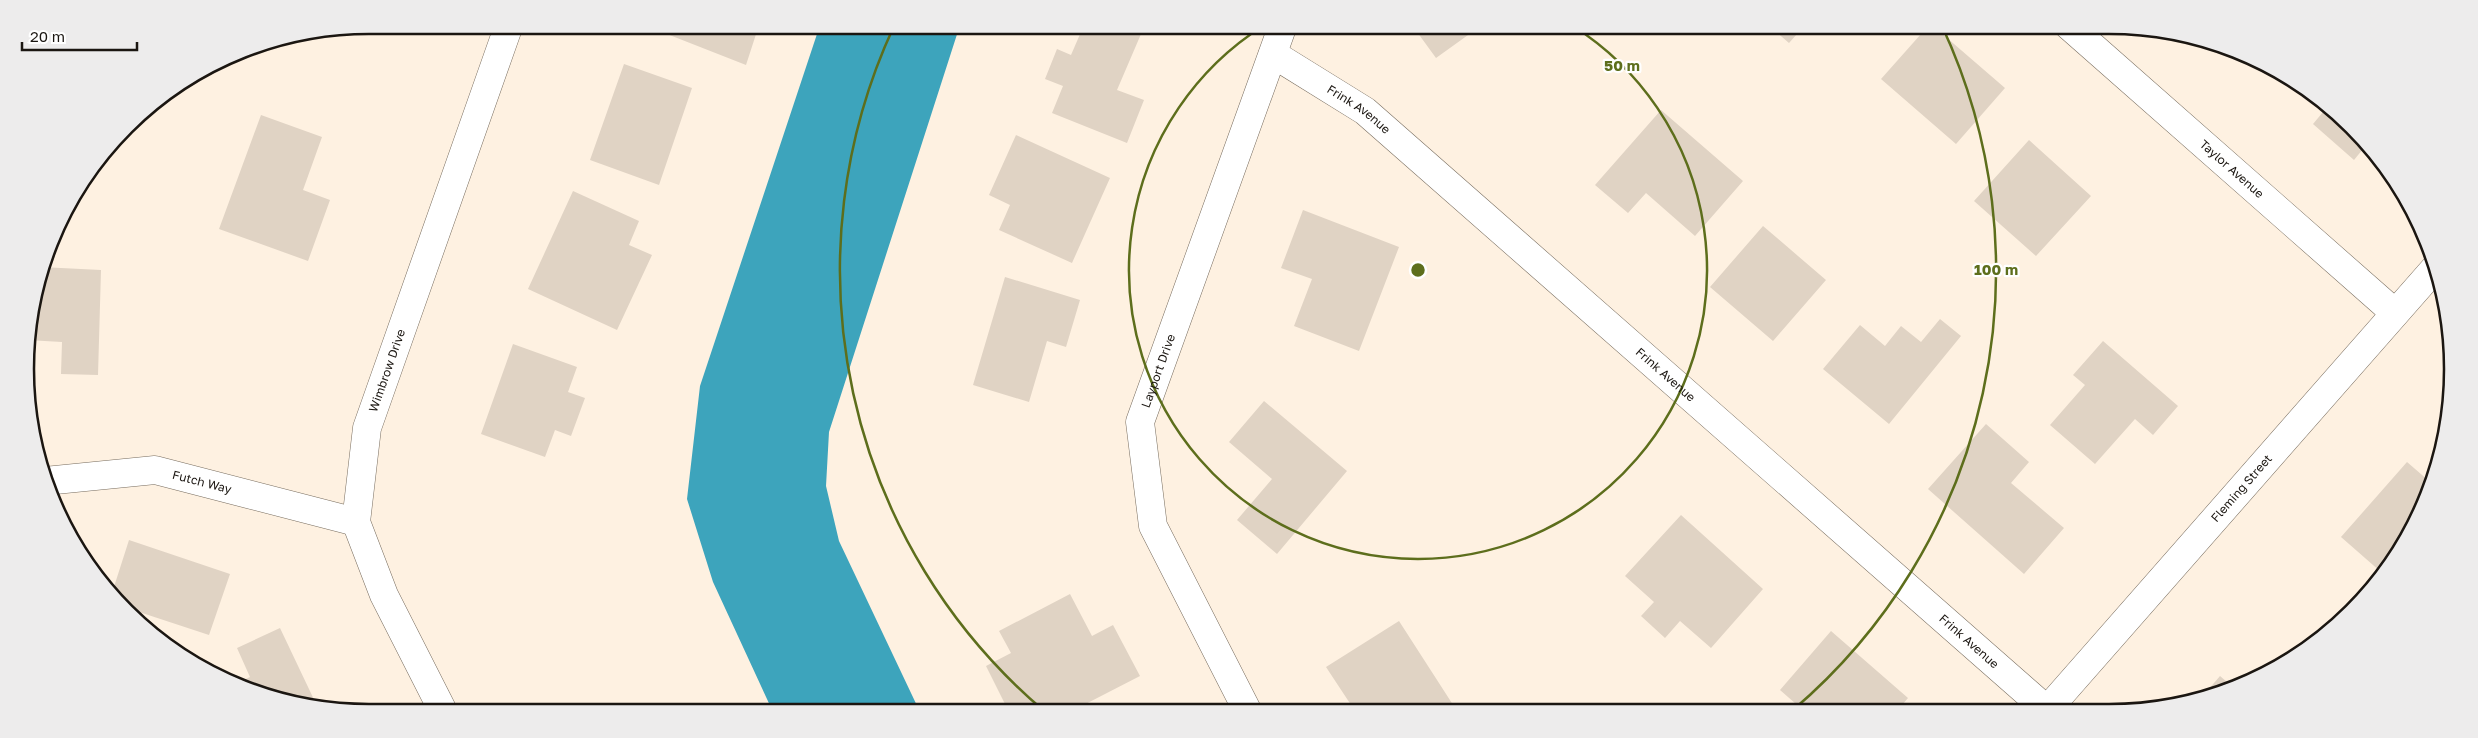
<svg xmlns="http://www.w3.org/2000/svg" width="2478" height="738" font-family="'Golos Text',sans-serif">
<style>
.water{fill:#3da4bc}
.building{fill:#e0d3c4}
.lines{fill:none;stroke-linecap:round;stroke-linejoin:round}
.minor-casing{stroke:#776c5e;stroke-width:29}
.minor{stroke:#fff;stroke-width:28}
.ring{fill:none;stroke:#5d6e1c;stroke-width:2.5}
.labels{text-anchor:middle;stroke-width:4.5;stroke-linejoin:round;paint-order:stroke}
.street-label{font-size:12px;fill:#1b1611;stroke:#fff}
.rim{fill:none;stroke:#1b1611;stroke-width:2.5}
.centre{fill:#5d6e1c;stroke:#fff;stroke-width:2.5}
.ring-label{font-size:15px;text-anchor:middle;font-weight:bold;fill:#5d6e1c;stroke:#fff;stroke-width:4.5;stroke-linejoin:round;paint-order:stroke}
</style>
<rect width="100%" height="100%" fill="#fef1e1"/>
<path class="water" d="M820,25H960L829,432L826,486L839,541L920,712H773L713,582L687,499L700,386Z"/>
<path class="building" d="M644,25H759L746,65Z
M1084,25H1120L1141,34L1117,90L1144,100L1127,143L1052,113L1063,86L1045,79L1057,49L1071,55Z
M1412,25H1482L1436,58Z
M1768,25H1805L1789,43Z
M1929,25H1932L2005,88L1956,144L1881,79Z
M624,64L692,88L659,185L590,160Z
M2328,106L2352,126L2367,144L2354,160L2313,124Z
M1661,110L1743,181L1695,236L1646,193L1628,213L1595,185Z
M261,115L322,137L303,190L330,200L308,261L219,229Z
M1016,135L1110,178L1072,263L999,230L1010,205L989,195Z
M2029,140L2091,196L2036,256L1974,201Z
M573,191L639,221L629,245L652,255L617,330L528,289Z
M1303,210L1399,247L1359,351L1294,326L1312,279L1281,268Z
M1763,226L1826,280L1773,341L1710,287Z
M41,267L101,270L98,375L61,374L62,342L27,340L37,280Z
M1005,277L1080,300L1066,347L1047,341L1029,402L973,385Z
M1940,319L1961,336L1889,424L1823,369L1860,325L1885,346L1901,326L1921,342Z
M2103,341L2178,406L2153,435L2135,419L2095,464L2050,425L2085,385L2073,375Z
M513,344L577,367L568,392L585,398L571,436L555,430L545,457L481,434Z
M1264,401L1347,471L1277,554L1237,520L1272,479L1229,442Z
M1986,424L2029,462L2011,483L2064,528L2024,574L1928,489Z
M2407,462L2429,481L2407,541L2381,572L2341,537Z
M1681,515L1763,589L1711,648L1680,621L1665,638L1641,616L1654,602L1625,576Z
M129,540L230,574L209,635L127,608L112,593Z
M1070,594L1092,636L1113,625L1140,676L1070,712H1009L986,666L1011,653L999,631Z
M1399,621L1457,711H1355L1326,667Z
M280,628L318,708L302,706L234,685L250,677L237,648Z
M1831,631L1908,698L1897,711H1804L1780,690Z
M2220,676L2234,688L2202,697Z"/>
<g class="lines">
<defs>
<g id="minor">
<path id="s1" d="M2068,25L2395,313"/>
<path id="s2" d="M1273,54L1365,111L2047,710"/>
<path id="s3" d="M45,481L155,470L356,522"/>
<path id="s4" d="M2047,710L2436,267"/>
<path id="s5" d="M1248,712L1153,526L1140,422L1283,25"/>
<path id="s6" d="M444,713L384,595L356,522L367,428L509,25"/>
</g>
</defs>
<use href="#minor" class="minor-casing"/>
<use href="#minor" class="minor"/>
</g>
<g class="ring">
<path d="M1573 26A289 289 0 1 1 1263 26"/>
<path d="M1043 710A578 578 0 0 1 894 26M1942 26A578 578 0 0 1 1793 710"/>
</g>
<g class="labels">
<g class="street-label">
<text dy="4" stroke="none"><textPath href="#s2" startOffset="102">Frink Avenue</textPath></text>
<text dy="4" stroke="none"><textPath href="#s1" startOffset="218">Taylor Avenue</textPath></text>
<text dy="4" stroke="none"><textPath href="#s6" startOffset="366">Wimbrow Drive</textPath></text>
<text dy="4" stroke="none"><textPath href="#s5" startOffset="368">Layport Drive</textPath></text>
<text dy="4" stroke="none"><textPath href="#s2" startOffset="508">Frink Avenue</textPath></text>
<text dy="4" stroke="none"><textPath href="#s3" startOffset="159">Futch Way</textPath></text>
<text dy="4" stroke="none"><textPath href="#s4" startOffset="295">Fleming Street</textPath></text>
<text dy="4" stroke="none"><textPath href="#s2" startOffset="912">Frink Avenue</textPath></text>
</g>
</g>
<path d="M0 0H2478V738H0ZM369 34H2109A335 335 0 0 1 2444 369V369A335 335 0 0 1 2109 704H369A335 335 0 0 1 34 369V369A335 335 0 0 1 369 34Z" fill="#edecec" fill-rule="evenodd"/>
<path class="rim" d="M369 34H2109A335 335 0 0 1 2444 369V369A335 335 0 0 1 2109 704H369A335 335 0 0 1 34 369V369A335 335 0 0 1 369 34Z"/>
<circle cx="1418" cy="270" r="8" class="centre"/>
<g class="ring-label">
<text x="1622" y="71">50 m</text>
<text x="1996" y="275">100 m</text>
</g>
<path d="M22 42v8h115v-8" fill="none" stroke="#1b1611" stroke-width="2.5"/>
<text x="30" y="42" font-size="15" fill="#1b1611" stroke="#ffffff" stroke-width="4" paint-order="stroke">20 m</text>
</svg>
